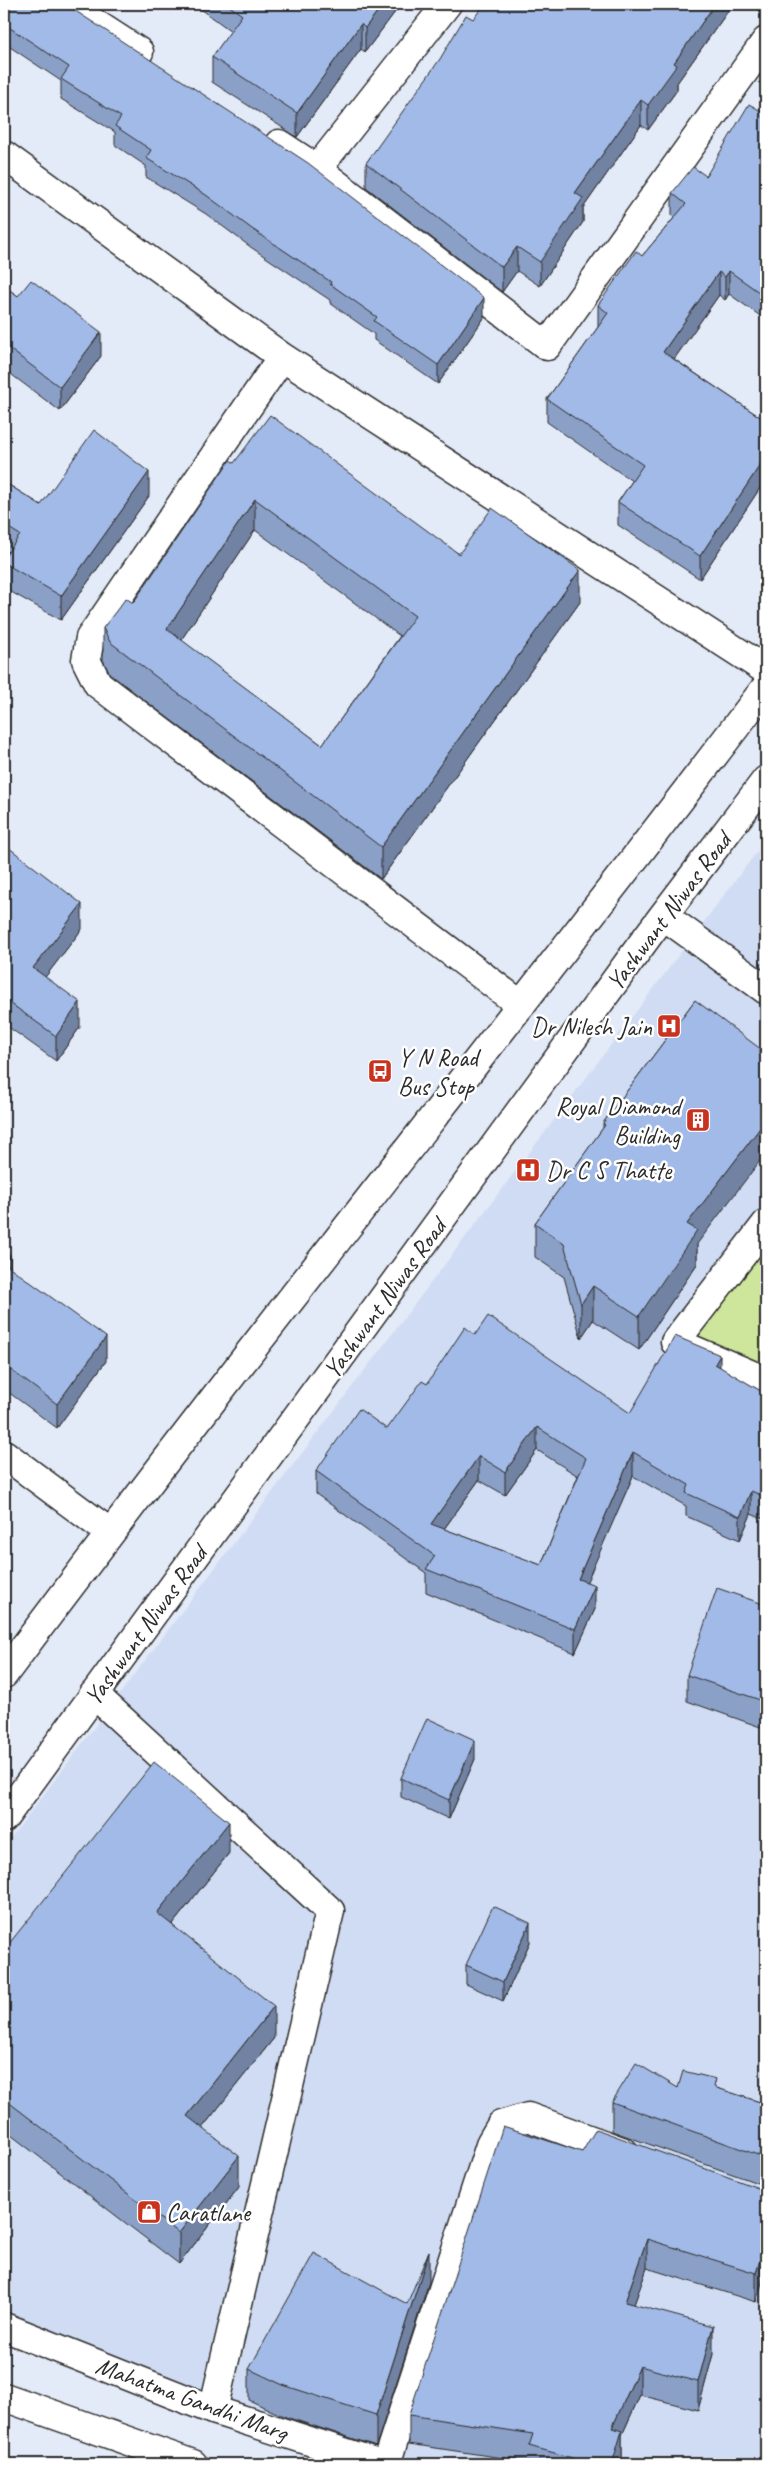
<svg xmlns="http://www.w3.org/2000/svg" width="770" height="2468" font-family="Caveat,sans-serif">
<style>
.built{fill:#d0dcf3}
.green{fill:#cde69c;stroke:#7c8864}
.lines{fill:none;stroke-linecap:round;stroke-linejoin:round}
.minor-casing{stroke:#2b2b2b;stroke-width:31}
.major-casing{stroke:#2b2b2b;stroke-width:31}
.minor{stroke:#fff;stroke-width:28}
.major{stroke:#fff;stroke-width:28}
.wall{fill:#8ba0c7;stroke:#2b2b2b;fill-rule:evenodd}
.shaded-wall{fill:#7182a2;stroke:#2b2b2b}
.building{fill:#a2bae7;stroke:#2b2b2b;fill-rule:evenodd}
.labels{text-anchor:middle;stroke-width:5;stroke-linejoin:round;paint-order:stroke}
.street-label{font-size:25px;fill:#2b2b2b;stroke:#fff}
.poi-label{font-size:25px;fill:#2b2b2b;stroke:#fff;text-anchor:start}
</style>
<rect width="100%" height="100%" fill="#e3eaf8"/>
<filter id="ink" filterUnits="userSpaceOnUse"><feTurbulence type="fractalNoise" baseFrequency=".02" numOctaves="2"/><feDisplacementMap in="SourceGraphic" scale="10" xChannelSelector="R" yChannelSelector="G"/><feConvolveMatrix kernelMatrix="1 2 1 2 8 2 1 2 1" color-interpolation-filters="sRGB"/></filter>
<g filter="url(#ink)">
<path class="built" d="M766,840V2464H374L4,2315V1847Z"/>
<path class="green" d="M766,1224V1381L675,1342Z"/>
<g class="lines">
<defs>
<path id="minor" d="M65,4L139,52
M279,144L317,169L547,346L766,41
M4,155L282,357L766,670
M317,169L447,4
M282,357L90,638L86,660L98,684L521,1005
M664,916L766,990
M766,1224L675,1342L766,1381
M4,1454L109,1532
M94,1694L330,1911L213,2410
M386,2464L491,2142L501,2125L528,2117L624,2152"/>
<path id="major" d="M4,1674C253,1341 515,1018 766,687
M4,1818L650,933L766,780
M4,2327L213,2410L381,2464
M4,2397L193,2464"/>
</defs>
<use href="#minor" class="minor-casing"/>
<use href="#major" class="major-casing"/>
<use href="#minor" class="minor"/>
<use href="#major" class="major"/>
</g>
<path class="wall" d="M4,4L484,318L438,384L374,340V334L330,303V300L252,248L206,214L146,177V166L115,145V132L61,99V81L4,43Z
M194,4H401L365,52L361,49L297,137L212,82V57L231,31Z
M485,4H733L677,83V90L648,130L641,125L583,208V222L540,286L517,271L502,292L366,187V163Z
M766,114V320L729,294L725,300L719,295L674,359L766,421V479L700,579L618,525V502L632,481L547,422V399L598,327V305L642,256L674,218L672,216V193L706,176Z
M4,286L101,356L60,411L4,369Z
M234,463L580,602L381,879L110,674L103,660V628L133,603ZM255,530L400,636L322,745L181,640Z
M4,482L41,505L149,496L61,620L4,588V558L8,552L4,549Z
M4,844L82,929L45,977L80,1027L56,1061L7,1026L4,1031Z
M695,1000L697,1264L639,1350L593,1320L581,1338L564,1277L535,1257V1223L603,1128V1123Z
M4,1250L10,1267L106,1361L57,1428L4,1389Z
M475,1335L630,1413L720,1368L766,1394V1520L751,1514L740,1540L686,1516V1506L633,1476L586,1582L595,1609L575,1653L426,1592V1573L316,1494V1471L387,1429L427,1384ZM537,1450L578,1476L541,1565L444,1529L479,1480L505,1495Z
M766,1605V1729L687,1701V1675Z
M475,1759L449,1819L401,1797V1778Z
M229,1853L172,1925L274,2038L202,2128L239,2187L179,2264L7,2132L4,1950Z
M530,1942L503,2001L466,1984V1965Z
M678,2088H716L766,2104V2186L612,2131V2102Z
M582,2152L761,2189L756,2302L647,2268L634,2304L713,2354L698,2410L640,2395L622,2435V2460L621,2464H529V2462L409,2444V2415Z
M429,2282L376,2446L283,2416L249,2400V2369L407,2304Z"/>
<path class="shaded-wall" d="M383,4H401L365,52V28Z
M715,4H733L677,83V90L648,130V105L674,63Z
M361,24V49L297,137V113Z
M641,100V125L583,208V222L540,286V262L575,193Z
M517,247V271L502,292V267Z
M729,271V294L725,300V277Z
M719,272V295L663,375V352Z
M484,298V318L438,384V365Z
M101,332V356L60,411V387Z
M766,456V479L700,579V556Z
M149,472V496L61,620V596Z
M255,499V530L167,661V629Z
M580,570V602L381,879V847Z
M82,904V929L33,993V968Z
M7,1001V1026L4,1031V1006Z
M80,1002V1027L56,1061V1036Z
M766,1120V1153L697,1244V1264L639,1350V1316L687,1224Z
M10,1255V1279L4,1263Z
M593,1286V1320L581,1338V1304Z
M106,1337V1361L57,1428V1404Z
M720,1355V1378L715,1364Z
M537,1427V1450L505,1495V1472Z
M633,1452V1476L578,1602V1579Z
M479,1456V1480L431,1547V1524Z
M751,1491V1514L740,1540V1517Z
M595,1585V1609L575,1653V1629Z
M475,1740V1759L449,1819V1800Z
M229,1822V1853L157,1944V1913Z
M530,1923V1942L503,2001V1982Z
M274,2006V2038L187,2147V2116Z
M7,2101V2132L4,2137V2105Z
M239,2156V2187L179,2264V2233Z
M647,2239V2268L625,2330V2302Z
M766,2241V2270L756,2302V2273Z
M429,2251V2282L376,2446V2415Z
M713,2326V2354L698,2410V2382Z
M640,2366V2395L622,2435V2460L621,2464H612V2428Z"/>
<path class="building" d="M4,4H65L308,163L484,298L438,365L374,321L377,317L330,284L331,282L252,229L206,195L146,158L151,150L115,126L121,117L61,79L69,67L4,24Z
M227,4H383L365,28L361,24L297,113L212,57L242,15Z
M485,4H715L674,63L677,65L648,105L641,100L575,193L583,198L540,262L517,247L502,267L366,163L440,59L466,15L473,19Z
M749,104L766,114V297L729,271L725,277L719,272L663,352L766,421V456L700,556L618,502L643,465L547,399L608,313L598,305L636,251L642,256L686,204L672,193L693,167L706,176Z
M31,280L101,332L60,387L4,345V286L18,296Z
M270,415L459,554L492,508L580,570L381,847L110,642L103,628L126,598L133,603L230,460L234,463ZM255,499L415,616L322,745L167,629Z
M94,430L149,472L61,596L4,563V558L20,535L4,525V482L41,505Z
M4,844L82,904L33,968L80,1002L56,1036L7,1001L4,1006Z
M695,1000L766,1053V1120L687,1224L697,1230L639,1316L593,1286L581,1304L564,1244L535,1223L605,1125L603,1123Z
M4,1250L10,1255L4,1263L106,1337L57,1404L4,1365Z
M488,1316L630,1413L675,1336L720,1355L715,1364L766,1394V1497L751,1491L740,1517L686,1493L689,1485L633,1452L578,1579L595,1585L575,1629L426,1569L435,1556L316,1471L359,1409L387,1429L422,1381L427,1384L465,1327L475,1335ZM537,1427L586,1458L541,1565L431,1524L479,1456L505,1472Z
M717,1588L766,1605V1702L687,1675Z
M427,1718L475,1740L449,1800L401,1778Z
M154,1762L229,1822L157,1913L274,2006L187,2116L239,2156L179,2233L7,2101L4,2105V1950Z
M493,1906L530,1923L503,1982L466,1965Z
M636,2063L678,2088L683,2071L716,2079L714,2087L766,2104V2158L612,2102Z
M503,2126L582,2152L596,2129L761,2189H766V2241L756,2273L647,2239L625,2302L713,2326L698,2382L640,2366L612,2428L622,2431L612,2464H594L529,2446L533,2434L409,2415Z
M429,2251L376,2415L283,2385L249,2369L314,2253L407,2304Z"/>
</g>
<defs>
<symbol id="hospital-square" viewBox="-11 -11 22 22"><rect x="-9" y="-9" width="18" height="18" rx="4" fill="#c8321e" stroke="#fff"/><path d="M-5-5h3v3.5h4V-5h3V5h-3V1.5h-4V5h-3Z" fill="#fff"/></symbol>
<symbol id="bus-square" viewBox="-11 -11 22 22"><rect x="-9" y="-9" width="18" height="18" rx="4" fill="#c8321e" stroke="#fff"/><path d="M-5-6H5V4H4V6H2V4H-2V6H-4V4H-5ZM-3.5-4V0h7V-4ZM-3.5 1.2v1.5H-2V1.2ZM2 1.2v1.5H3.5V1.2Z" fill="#fff"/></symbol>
<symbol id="building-square" viewBox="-11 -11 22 22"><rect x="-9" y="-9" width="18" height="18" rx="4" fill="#c8321e" stroke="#fff"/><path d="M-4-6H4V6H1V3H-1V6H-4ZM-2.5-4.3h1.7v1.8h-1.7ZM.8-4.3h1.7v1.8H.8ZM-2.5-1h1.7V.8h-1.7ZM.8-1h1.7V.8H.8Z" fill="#fff"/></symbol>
<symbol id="shop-square" viewBox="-11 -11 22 22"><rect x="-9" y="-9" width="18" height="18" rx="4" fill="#c8321e" stroke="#fff"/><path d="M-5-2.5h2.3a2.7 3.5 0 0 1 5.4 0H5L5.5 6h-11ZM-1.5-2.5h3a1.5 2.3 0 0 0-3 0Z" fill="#fff"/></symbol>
</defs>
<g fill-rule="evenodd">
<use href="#hospital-square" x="655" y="1012" width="28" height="28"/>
<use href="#bus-square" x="366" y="1057" width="28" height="28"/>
<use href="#building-square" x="684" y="1106" width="28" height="28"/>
<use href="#hospital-square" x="514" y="1156" width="28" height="28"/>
<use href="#shop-square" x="135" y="2198" width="28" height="28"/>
</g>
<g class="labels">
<g class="street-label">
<text transform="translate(668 911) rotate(-53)" y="9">Yashwant Niwas Road</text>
<text transform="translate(384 1298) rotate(-54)" y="9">Yashwant Niwas Road</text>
<text transform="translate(145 1625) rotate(-54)" y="9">Yashwant Niwas Road</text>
<text transform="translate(192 2398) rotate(20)" y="9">Mahatma Gandhi Marg</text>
</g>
<g class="poi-label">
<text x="652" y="1035" text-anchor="end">Dr Nilesh Jain</text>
<text x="398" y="1066">Y N Road<tspan x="398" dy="29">Bus Stop</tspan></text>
<text x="680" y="1115" text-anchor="end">Royal Diamond<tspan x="680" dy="29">Building</tspan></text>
<text x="546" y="1179">Dr C S Thatte</text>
<text x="166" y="2221">Caratlane</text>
</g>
</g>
<rect width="770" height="2468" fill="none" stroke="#fff" stroke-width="20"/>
<rect x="10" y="10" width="750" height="2448" fill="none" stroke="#2b2b2b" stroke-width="2" filter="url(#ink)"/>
</svg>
